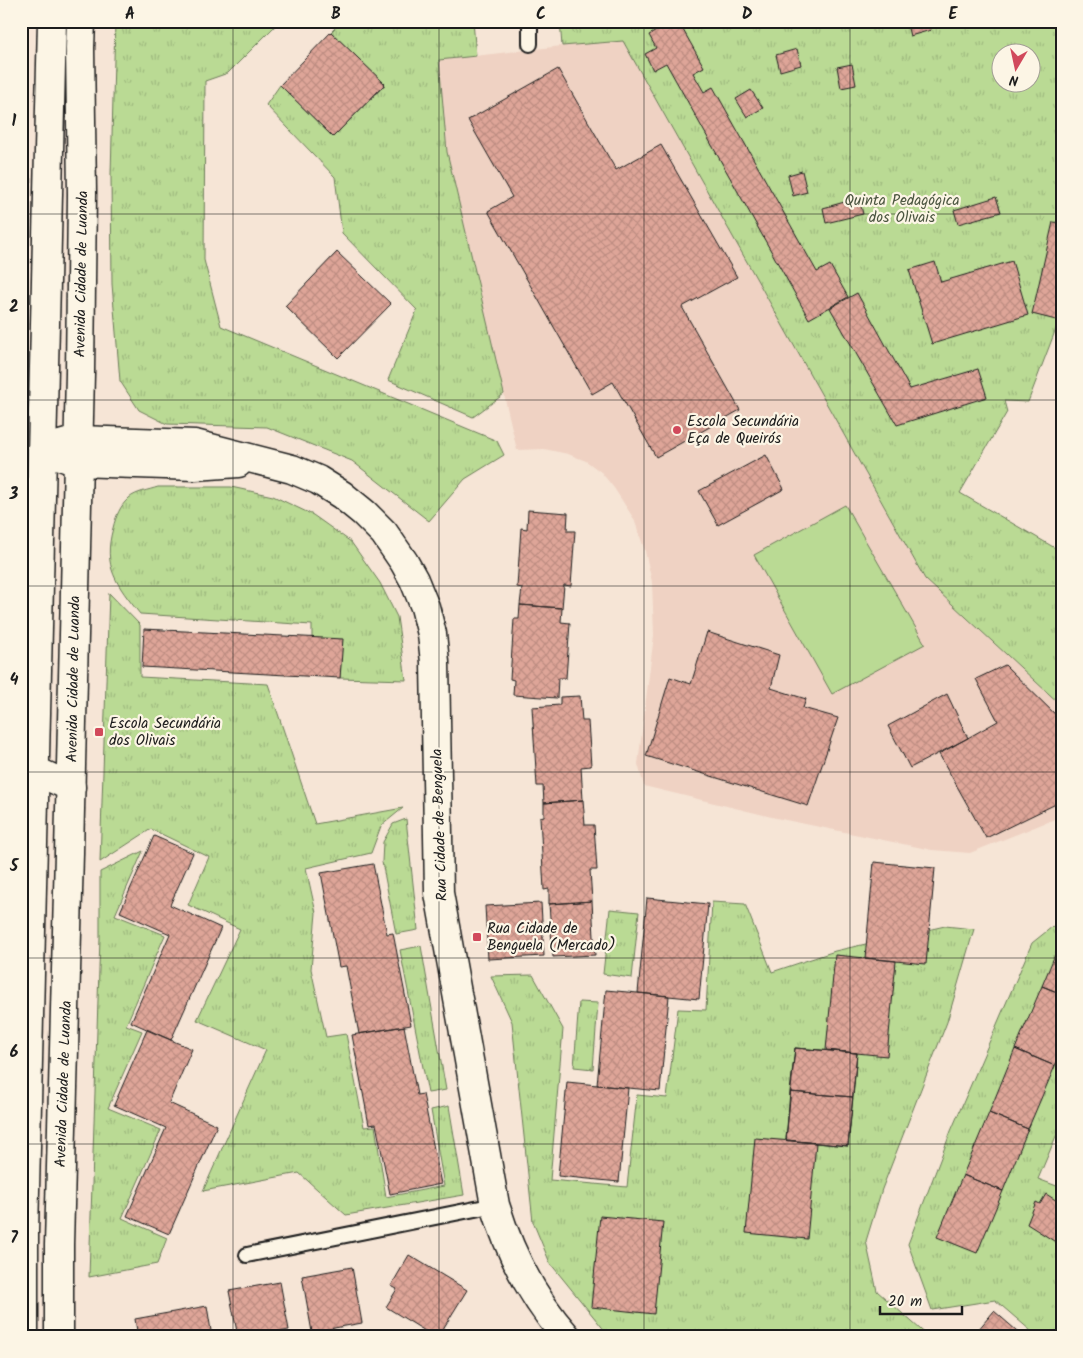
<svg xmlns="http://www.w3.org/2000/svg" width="1083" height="1358" font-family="Kalam,sans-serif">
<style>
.built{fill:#efd2c3}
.grass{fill:url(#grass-tufts);stroke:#6b7b58;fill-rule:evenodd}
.garden{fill:#bada94;stroke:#6b7b58}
.building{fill:url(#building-cross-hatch);stroke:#1c1c1c}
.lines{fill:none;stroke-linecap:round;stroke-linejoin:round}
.service-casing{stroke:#1c1c1c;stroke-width:18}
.minor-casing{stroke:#1c1c1c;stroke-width:31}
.secondary-casing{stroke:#1c1c1c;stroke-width:31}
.service{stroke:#fcf5e5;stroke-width:14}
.minor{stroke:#fcf5e5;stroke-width:28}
.secondary{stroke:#fcf5e5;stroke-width:28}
.grid{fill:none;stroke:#1c1c1c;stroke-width:1;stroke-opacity:0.55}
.poi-dot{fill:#d1495b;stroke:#fcf5e5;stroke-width:2}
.labels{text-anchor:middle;stroke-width:4.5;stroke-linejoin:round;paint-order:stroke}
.park-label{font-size:15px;fill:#4b5540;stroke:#fcf5e5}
.street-label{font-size:15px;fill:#1c1c1c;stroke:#fcf5e5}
.poi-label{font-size:15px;fill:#1c1c1c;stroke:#fcf5e5;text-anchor:start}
.neatline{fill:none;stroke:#1c1c1c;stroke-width:2}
.grid-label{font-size:16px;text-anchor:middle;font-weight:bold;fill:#1c1c1c}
</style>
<defs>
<pattern id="grass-tufts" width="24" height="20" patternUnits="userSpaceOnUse" patternTransform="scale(1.25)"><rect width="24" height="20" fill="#bada94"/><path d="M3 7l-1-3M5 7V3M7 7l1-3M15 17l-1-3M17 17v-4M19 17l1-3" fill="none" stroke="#9fba7f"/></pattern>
<pattern id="building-cross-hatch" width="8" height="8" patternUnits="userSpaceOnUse" patternTransform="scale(1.25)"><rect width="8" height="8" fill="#dea598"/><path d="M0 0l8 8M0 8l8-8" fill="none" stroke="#be8d82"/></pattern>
</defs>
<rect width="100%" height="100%" fill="#f6e5d6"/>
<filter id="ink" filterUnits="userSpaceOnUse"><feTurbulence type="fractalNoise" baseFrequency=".02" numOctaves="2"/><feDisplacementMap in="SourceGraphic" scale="10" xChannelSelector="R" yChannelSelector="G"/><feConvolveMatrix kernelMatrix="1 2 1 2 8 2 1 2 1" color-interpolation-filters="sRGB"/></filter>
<g filter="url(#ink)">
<path class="built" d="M623,41L925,579L1062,706V816L970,853L932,850L776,818L644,786L638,764L654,635L652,582L645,551L634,519L614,488L601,472L586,461L568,454L544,449L517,450L447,152L439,60L562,46Z"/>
<path class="grass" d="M115,21H280L228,73L205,81L204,260L221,326L497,441L504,455L465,479L429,521L352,461L267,427L167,424L139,410L120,381L112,284L111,175Z
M342,21H473L476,56L439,60L447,152L504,394L473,417L388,380L417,310L342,233L335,177L266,105L280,85L333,137L385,85L331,32Z
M560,21H1062V313L1028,402L1004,401L1007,412L960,493L1062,552V706L925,579L623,41L562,46ZM1000,52H1030V82H1000Z
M158,487H231L273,496L313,515L351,542L380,583L397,617L406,680L340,678L342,640L312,638V625L140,614C117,585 102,567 113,528C116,516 120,506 129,498C136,492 149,490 158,487Z
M109,593L140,625V677L268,684L315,824L403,808L381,826L371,853L306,868L316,913L311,969L326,1037L346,1034L364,1127L375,1126L386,1197L444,1186L431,1110L449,1106L464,1195L346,1215L299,1173L203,1191L266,1050L197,1020L240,929L188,905L209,857L151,829L100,862Z
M406,819L418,930L396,934L382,862L383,842L393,824Z
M143,851L115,915L165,935L126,1025L142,1031L108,1108L161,1130L122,1218L167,1238L157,1264L89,1277L100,938V872Z
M712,902L745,904L772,972L835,951L945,926L974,929L947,1022L882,1189L866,1241L877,1291L929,1337H610L550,1263L533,1222L512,1022L491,976L533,975L563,1029L550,1180L627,1187L637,1095L667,1098L678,1009L706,1010Z
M610,909L639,912L632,978L603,974Z
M1062,919V1122L1038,1179L1062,1188V1337H1038L995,1300L932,1310L908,1244L951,1131L1032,943Z
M421,946L446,1090L428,1093L400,950Z
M579,1002L598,1003L593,1069L574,1067Z"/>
<path class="garden" d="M845,505L925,644L832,694L754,555Z"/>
<path class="building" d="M675,21H678L704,67L693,73L704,92L713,87L817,272L830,265L848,297L809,319L666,63L653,70L645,54L656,48L649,35Z
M906,21H928L931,30L910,36Z
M331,32L385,84L333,137L280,85Z
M797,49L801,65L780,71L776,55Z
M852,64L856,85L841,88L837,67Z
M558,69L616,170L661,145L737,277L682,307L740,410L656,457L613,382L592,394L488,211L512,197L468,120Z
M751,90L763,108L747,117L736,99Z
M802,171L807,192L793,196L788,175Z
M996,197L1001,212L958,224L954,210Z
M859,198L863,214L826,223L823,208Z
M1053,222L1062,223V313L1060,321L1032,314Z
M337,252L391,304L338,358L285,306Z
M1012,261L1028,315L932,344L909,270L935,262L941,282Z
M857,293L910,389L978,369L987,397L897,425L830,308Z
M1062,313V333L1057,331Z
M766,455L784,489L718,525L699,491Z
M528,510L568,513L567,531H575L571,586L564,585L562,608L520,605L522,588L517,587L521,528L527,529Z
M520,605L562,608L561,622L570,623L566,678H558L557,698L513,695L514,680L510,679L514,619H519Z
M144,629L343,639L340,678L142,667Z
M707,632L779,655L771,688L806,699L803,708L838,718L808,806L646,756L670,677L691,684Z
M1005,665L1062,721V801L986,838L939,754L998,721L976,679Z
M947,694L968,738L910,768L888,726Z
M580,696L582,721H588L591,766L581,767L583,800L544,803L543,786H537L532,707L560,705V697Z
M583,800L585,825H594L597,870H590L592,901L549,904V889L544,890L540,817L544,816V803Z
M154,836L193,853L170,905L221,928L171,1040L131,1022L170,934L120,912Z
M874,862L935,868L926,964L865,958Z
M373,864L387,934L393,933L411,1025L359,1034L346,966L339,967L321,873Z
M647,898L708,904L699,999L638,993Z
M592,901L595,955L553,957L549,904Z
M541,903L544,956L488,959L485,906Z
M1062,938V994L1042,986Z
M835,955L896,961L887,1056L826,1050Z
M1042,986L1062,994V1049L1055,1066L1015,1049Z
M606,990L669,996L660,1091L597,1085Z
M404,1026L417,1095L423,1094L441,1184L390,1194L376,1124L369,1125L352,1035Z
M147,1030L192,1049L169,1103L217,1125L169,1234L127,1216L166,1128L114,1105Z
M795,1048L857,1053L848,1146L786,1140Z
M795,1048L857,1053L853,1097L790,1092Z
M1015,1049L1055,1066L1028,1129L989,1113Z
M567,1082L628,1088L619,1182L558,1176Z
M790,1092L853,1097L848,1146L786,1140Z
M989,1113L1028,1129L1003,1191L963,1175Z
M755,1138L816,1143L807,1239L746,1233Z
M963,1175L1003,1191L977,1253L937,1237Z
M1046,1194L1062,1204V1246L1027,1224L1036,1202L1040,1204Z
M600,1216L663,1222L654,1314L591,1307Z
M409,1255L467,1290L438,1337H435L386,1307L397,1289L391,1286Z
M352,1267L362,1323L312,1332L302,1276Z
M280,1282L289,1330L249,1337H238L229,1291Z
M207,1306L212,1337H138L135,1319Z
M994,1311L1024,1337H972Z"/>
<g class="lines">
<defs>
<path id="service" d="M530,21V44
M247,1255L495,1205"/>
<path id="minor" d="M42,450L78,440L195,444L292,469L318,480L342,495L364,513L384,533L404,562L414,580L425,607L432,634L435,662L439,893L495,1205C510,1254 532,1298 567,1337
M55,454L77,462L195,466L238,463
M21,767L36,771L71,787"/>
<path id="secondary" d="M24,1337V1233L52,21
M59,1337V1245L69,853L80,373L82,194L80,48L81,21"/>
</defs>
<use href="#service" class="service-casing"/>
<use href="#minor" class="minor-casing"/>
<use href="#secondary" class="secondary-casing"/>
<use href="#service" class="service"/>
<use href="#minor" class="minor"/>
<use href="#secondary" class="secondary"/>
</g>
</g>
<path class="grid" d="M233,21V1337M439,21V1337M644,21V1337M850,21V1337M21,214H1062M21,400H1062M21,586H1062M21,772H1062M21,958H1062M21,1144H1062"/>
<g class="poi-dot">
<circle cx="677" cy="430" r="5"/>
<rect x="94" y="727" width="10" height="10" rx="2.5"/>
<rect x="472" y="932" width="10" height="10" rx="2.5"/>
</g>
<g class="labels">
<g class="park-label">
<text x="902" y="205">Quinta Pedagógica<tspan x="902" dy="17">dos Olivais</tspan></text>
</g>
<g class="street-label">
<text transform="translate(81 274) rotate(-89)" y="5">Avenida Cidade de Luanda</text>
<text transform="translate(73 679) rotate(-89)" y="5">Avenida Cidade de Luanda</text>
<text transform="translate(439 825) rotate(-92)" y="5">Rua Cidade de Benguela</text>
<text transform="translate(63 1084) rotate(-88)" y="5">Avenida Cidade de Luanda</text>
</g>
<g class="poi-label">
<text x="687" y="426">Escola Secundária<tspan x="687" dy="17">Eça de Queirós</tspan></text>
<text x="109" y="728">Escola Secundária<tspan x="109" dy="17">dos Olivais</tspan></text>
<text x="487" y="933">Rua Cidade de<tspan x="487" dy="17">Benguela (Mercado)</tspan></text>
</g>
</g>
<rect width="1083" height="1358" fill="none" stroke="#fcf5e5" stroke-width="55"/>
<g transform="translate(1016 68) rotate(189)"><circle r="24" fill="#fcf5e5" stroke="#a29e95"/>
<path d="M0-4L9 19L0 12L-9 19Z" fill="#d1495b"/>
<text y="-8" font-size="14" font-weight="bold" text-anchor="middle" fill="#1c1c1c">N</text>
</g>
<path d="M880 1306v8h82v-8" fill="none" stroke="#1c1c1c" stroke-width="2.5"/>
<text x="888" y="1306" font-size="15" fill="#1c1c1c" stroke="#fcf5e5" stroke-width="4" paint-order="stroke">20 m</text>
<rect x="28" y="28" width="1028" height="1302" class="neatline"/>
<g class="grid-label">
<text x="130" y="19">A</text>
<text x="336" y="19">B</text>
<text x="541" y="19">C</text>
<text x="747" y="19">D</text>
<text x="953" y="19">E</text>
<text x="14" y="126">1</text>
<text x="14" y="312">2</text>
<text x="14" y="499">3</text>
<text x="14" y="685">4</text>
<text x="14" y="871">5</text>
<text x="14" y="1057">6</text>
<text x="14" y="1243">7</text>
</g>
</svg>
